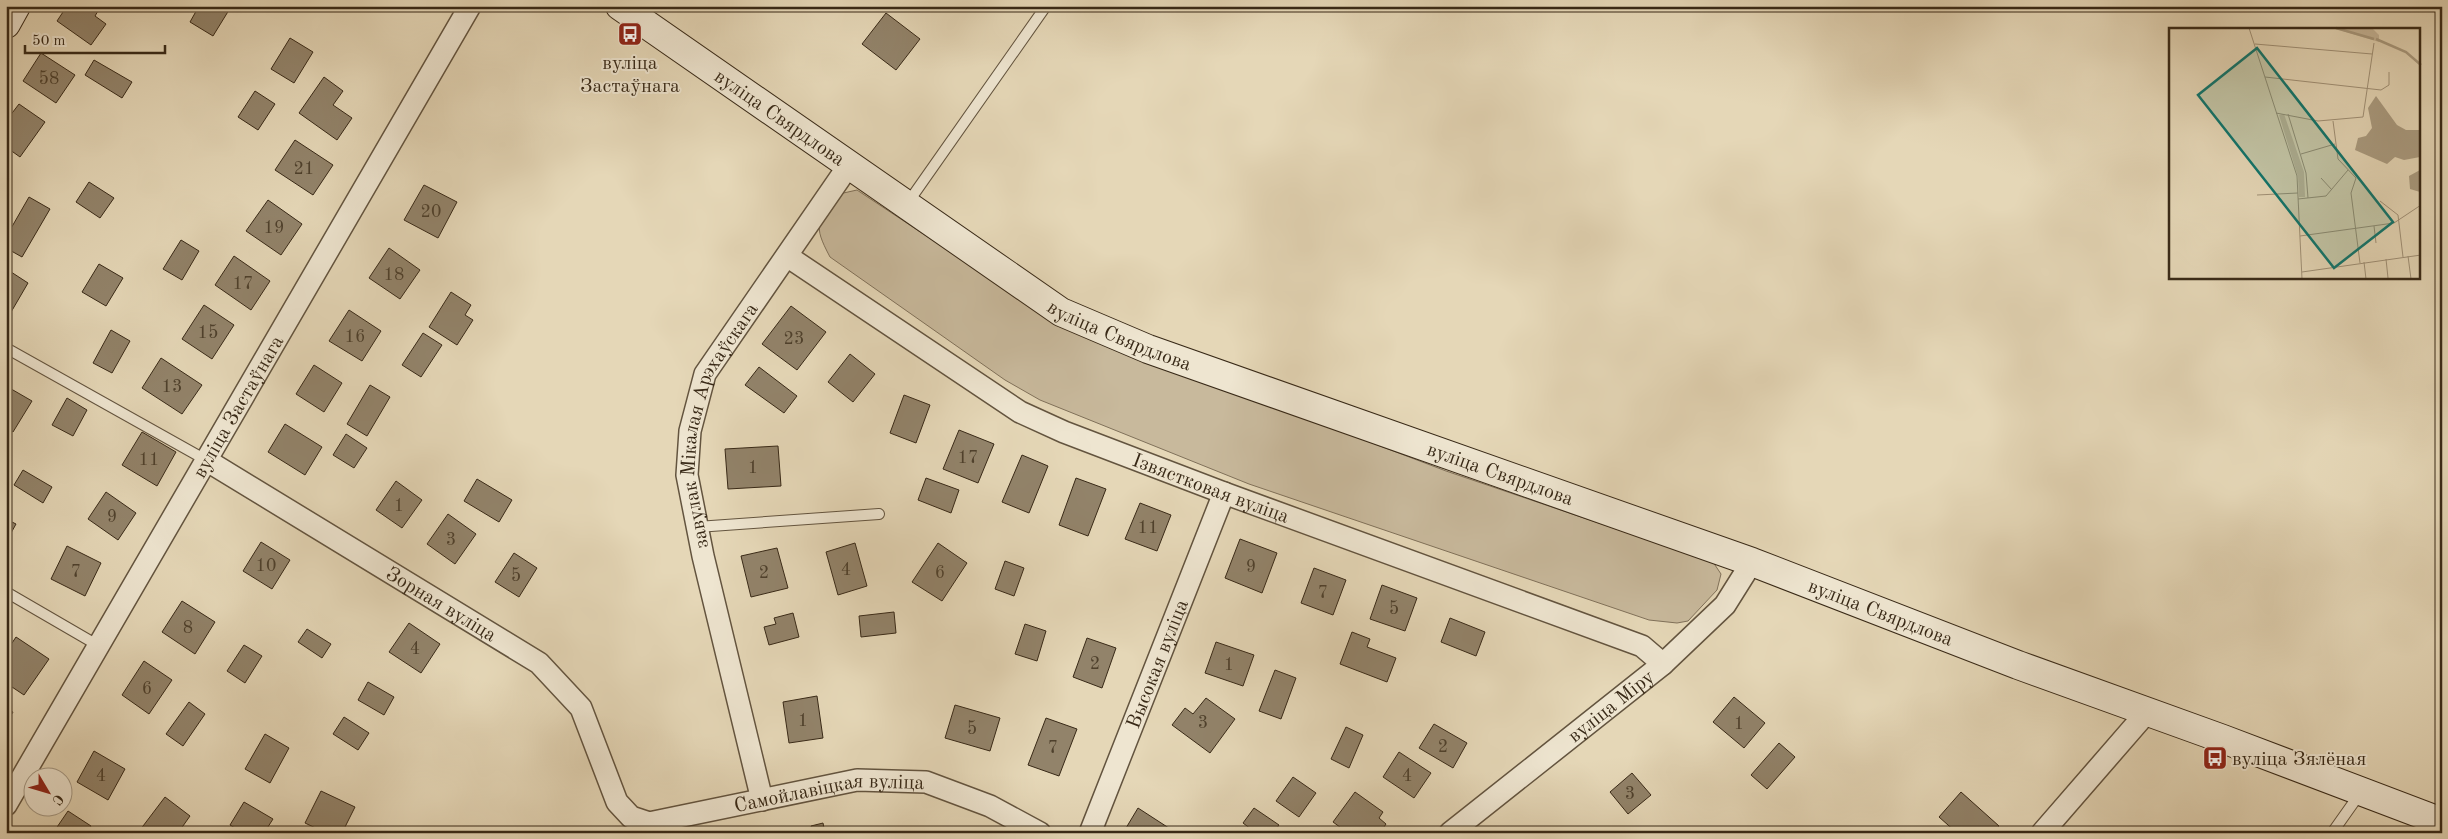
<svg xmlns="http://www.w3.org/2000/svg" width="2448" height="839" font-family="'Old Standard TT',serif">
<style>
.green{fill:#c8b99c;stroke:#80715a}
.building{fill:#92836a;stroke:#382917}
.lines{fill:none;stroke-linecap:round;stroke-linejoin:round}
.lane-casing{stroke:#63543f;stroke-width:12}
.street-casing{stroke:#63543f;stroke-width:24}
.secondary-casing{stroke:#382917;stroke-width:30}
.lane{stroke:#eee5d0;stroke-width:10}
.street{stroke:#eee5d0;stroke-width:21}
.secondary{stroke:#eee5d0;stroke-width:28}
.labels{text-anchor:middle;stroke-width:4;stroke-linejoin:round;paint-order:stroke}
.number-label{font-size:18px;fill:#4e402c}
.poi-label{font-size:20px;fill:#382917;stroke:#eee5d0}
.street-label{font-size:20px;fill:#382917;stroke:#eee5d0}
.inset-river{fill:none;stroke:#aa9c81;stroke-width:2.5}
.inset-road{fill:none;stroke:#a09177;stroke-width:1}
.view{fill:#0f766e;fill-opacity:0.15;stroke:#0f766e;stroke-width:2.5}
.inset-edge{fill:none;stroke:#382917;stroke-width:2.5}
</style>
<rect width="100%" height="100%" fill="#e5d7b7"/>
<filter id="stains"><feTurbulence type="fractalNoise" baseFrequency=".004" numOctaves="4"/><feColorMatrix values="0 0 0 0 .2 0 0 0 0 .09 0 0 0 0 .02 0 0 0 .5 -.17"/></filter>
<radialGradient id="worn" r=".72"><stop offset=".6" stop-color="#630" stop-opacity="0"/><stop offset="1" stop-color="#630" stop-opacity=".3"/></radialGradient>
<path class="green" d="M857,190L1041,312L1080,332L1446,471L1713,562L1721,574L1717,590L1688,621L1677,623L1649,620L1249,484L1040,400L1005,380L830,257C812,223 818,224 839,194Z"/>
<path class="building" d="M67,6H101L95,16L106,24L91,45L57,21Z
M199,6H223L229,10L213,36L190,22Z
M886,13L920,39L896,70L862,44Z
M290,38L313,52L294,83L271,69Z
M41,53L75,75L56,103L23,81Z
M94,60L132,82L122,98L85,75Z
M324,77L343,91L333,105L352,118L337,140L299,113Z
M255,91L275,104L258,130L238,117Z
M19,104L45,122L20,157L6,147V121Z
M295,140L333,165L313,195L275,170Z
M89,182L114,198L100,218L76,202Z
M424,185L457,202L438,238L404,220Z
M29,197L50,209L22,257L6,248V237Z
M268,200L302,224L281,255L246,231Z
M181,240L199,251L182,280L163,269Z
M389,248L420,270L400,299L369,278Z
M234,256L270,281L251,310L215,285Z
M99,264L123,278L106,306L82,292Z
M8,270L28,283L7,319L6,273Z
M451,292L471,305L465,315L473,320L457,345L429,327Z
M204,305L234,325L212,359L182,339Z
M791,306L826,332L797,370L762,344Z
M349,310L381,331L362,361L329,341Z
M111,330L130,341L112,373L93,363Z
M423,333L442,345L421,377L402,365Z
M850,354L875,374L853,402L828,382Z
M161,358L202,385L182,414L142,388Z
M314,365L342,383L324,412L296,394Z
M759,367L797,396L784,413L745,385Z
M370,385L390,397L367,436L347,424Z
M6,386L32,401L13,432L6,428Z
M904,395L930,405L916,443L890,433Z
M67,398L87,410L73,436L52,425Z
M285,424L322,447L305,475L268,452Z
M959,430L994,444L978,483L943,469Z
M142,432L176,452L157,486L122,465Z
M346,434L367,448L354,468L333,455Z
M778,446L781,486L728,489L725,449Z
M1022,455L1048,466L1029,513L1002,502Z
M23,470L52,487L43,503L14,485Z
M926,478L959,490L951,513L918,500Z
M1076,478L1106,489L1088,536L1059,525Z
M477,479L512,500L499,522L464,501Z
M396,481L422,500L402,528L376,510Z
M106,492L136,513L118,540L88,519Z
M1140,503L1171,515L1157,551L1125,539Z
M448,514L476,534L455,564L427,544Z
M6,519L16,524L6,542Z
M1240,539L1277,553L1262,593L1225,578Z
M261,542L290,560L272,589L243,571Z
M855,543L867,586L838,595L826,552Z
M938,543L967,563L942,601L912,582Z
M67,546L101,563L85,596L51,579Z
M777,548L788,588L751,597L741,556Z
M514,553L537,568L519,597L495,582Z
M1005,561L1024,568L1014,596L995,589Z
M1314,568L1346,580L1333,615L1301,603Z
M1382,585L1417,598L1405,631L1370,619Z
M182,601L215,622L195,654L162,632Z
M894,612L896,633L861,637L859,616Z
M793,613L799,637L769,645L764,627L776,624L774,618Z
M1450,618L1485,632L1476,656L1441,642Z
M409,623L440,644L421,673L389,652Z
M1025,624L1046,631L1037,661L1015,654Z
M307,629L331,644L322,658L298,642Z
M1352,632L1370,639L1367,647L1396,658L1387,682L1340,664Z
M16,637L49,659L24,695L6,683V652Z
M1087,638L1116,648L1102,688L1073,677Z
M1216,642L1254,655L1243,686L1205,673Z
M244,645L262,656L245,683L227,671Z
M144,661L172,680L149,714L122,695Z
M1275,670L1296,678L1281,719L1259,711Z
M368,682L394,697L384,715L358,700Z
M817,696L823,738L789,743L783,702Z
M1734,697L1765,723L1744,748L1713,722Z
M1206,698L1235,719L1210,753L1172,725L1185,708L1193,714Z
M189,702L205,714L183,746L166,734Z
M955,705L1000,718L990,751L945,738Z
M6,709L13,712L6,724Z
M344,717L369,733L358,750L333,734Z
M1046,718L1077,729L1059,776L1028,765Z
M1434,724L1467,743L1453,768L1419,748Z
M1346,727L1363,735L1349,768L1331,759Z
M265,734L289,748L270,783L245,769Z
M1779,743L1795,757L1767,789L1751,775Z
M94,751L125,769L108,800L77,782Z
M1399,752L1431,773L1414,798L1383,777Z
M1632,773L1651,795L1628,814L1610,792Z
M1293,777L1316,793L1299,817L1276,801Z
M321,791L355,807L342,833H326L305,823Z
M1355,792L1383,812L1379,818L1386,824L1380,833H1348L1333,822Z
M1961,792L1999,826L1993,833H1957L1939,817Z
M165,797L190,816L178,833H143L140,830Z
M244,802L273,819L264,833H243L230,825Z
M1138,808L1175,832V833H1123Z
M1254,808L1279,825L1273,833H1256L1243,823Z
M68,811L91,826L88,831L90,833H53Z
M823,823L825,833H813L811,826Z"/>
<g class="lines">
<defs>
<path id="lane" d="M907,204L1046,6
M6,348L206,460
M697,527L879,514
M6,592L99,646
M2332,833L2361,792"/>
<g id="street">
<path id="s1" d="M787,256L1020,412L1064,432L1224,493L1642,646L1663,664"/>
<path id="s2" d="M206,460L539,663L581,708L617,802L631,817L649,823L857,780L926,782L990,806L1040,833"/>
<path id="s3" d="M762,800L703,556L687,475L690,431L705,374L849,165"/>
<path id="s4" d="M6,805L470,6"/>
<path id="s5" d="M1090,833L1224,493"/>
<path id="s6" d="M1450,833L1663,664L1725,605L1752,562"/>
<path d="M2042,833L2147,712"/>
</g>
<g id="secondary">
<path id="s7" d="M620,6L1061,312L1148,349L1752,562L2018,665L2223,739L2442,822"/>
<path d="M6,24L16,6"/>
</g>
</defs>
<use href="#lane" class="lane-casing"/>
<use href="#street" class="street-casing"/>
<use href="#secondary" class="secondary-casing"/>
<use href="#lane" class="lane"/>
<use href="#street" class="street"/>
<use href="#secondary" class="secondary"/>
</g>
<defs>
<symbol id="bus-square" viewBox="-11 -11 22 22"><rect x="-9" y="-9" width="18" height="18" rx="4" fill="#8f2418" stroke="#eee5d0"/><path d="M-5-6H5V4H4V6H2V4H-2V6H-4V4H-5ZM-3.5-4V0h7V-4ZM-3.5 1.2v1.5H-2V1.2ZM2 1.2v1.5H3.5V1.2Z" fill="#fff"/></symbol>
</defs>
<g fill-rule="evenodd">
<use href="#bus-square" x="616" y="20" width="28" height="28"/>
<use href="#bus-square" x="2201" y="744" width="28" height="28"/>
</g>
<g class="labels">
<g class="number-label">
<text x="49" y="84">58</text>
<text x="304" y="174">21</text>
<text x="431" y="217">20</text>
<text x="274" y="233">19</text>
<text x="394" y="280">18</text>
<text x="243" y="289">17</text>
<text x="208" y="338">15</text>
<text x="355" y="342">16</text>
<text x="794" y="344">23</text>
<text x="172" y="392">13</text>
<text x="968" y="463">17</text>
<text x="149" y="465">11</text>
<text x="753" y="473">1</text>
<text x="399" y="511">1</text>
<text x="112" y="522">9</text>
<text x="1148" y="533">11</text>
<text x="451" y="545">3</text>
<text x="266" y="571">10</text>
<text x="1251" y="572">9</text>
<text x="846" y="575">4</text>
<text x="76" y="577">7</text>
<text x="764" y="578">2</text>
<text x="940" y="578">6</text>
<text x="516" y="581">5</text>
<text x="1323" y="598">7</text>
<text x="1394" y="614">5</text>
<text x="188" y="633">8</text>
<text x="415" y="654">4</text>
<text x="1095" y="669">2</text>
<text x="1229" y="670">1</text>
<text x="147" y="694">6</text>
<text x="803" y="726">1</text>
<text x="1203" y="728">3</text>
<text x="1739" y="729">1</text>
<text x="972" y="734">5</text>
<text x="1443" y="752">2</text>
<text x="1053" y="753">7</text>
<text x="101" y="781">4</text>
<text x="1407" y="781">4</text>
<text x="1630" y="799">3</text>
</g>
<g class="poi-label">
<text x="630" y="69">вуліца<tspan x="630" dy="23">Застаўнага</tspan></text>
<text x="2232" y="765" text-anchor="start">вуліца Зялёная</text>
</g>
<g class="street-label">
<text dy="7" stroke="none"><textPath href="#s7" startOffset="195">вуліца Свярдлова</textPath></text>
<text dy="7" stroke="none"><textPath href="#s7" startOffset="600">вуліца Свярдлова</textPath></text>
<text dy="7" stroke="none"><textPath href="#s4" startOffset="461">вуліца Застаўнага</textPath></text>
<text dy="7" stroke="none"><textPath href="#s3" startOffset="390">завулак Мікалая Арэхаўскага</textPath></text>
<text dy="7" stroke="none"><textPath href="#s7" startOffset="1005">вуліца Свярдлова</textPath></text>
<text dy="7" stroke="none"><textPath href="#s1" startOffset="486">Ізвястковая вуліца</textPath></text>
<text dy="7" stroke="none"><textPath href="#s2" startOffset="276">Зорная вуліца</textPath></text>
<text dy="7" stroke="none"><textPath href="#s7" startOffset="1410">вуліца Свярдлова</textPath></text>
<text dy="7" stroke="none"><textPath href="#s5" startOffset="182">Высокая вуліца</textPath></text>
<text dy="7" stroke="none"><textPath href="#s6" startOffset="205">вуліца Міру</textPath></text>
<text dy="7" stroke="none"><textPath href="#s2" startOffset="775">Самойлавіцкая вуліца</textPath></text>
</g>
</g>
<g transform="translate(2169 28)">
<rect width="251" height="251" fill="#e5d7b7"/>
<path d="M139,0H203L210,7V14L167,1ZM115,86L135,144L136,169H130L129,149L110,87Z" fill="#c8b99c"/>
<path d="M207,68L228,97L237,102H250L251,129L235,132L226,129L218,136L186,122L189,110L197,108L203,100L199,80ZM251,142V164L241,161L240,148Z" fill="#aa9c81"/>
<path class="inset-river" d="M167,0L205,11M207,11L237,24L252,37"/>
<path class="inset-road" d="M80,0L128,148L133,251M86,16L203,26M96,49L212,62L220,57V44M107,85L149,93L194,89L205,15M119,86L137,145L139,170M164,93L169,131L187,150L182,165L191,235M132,126L166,116M152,150L163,162M88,167L129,165M129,171L157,168L179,142M211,173L229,187L234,229M205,198L207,215M131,208L225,195L252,177M239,228L242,251M217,231L219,250M195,234L197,251M133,244L252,227"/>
<path class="view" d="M88,20L224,194L165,240L29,67Z"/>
<rect width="251" height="251" class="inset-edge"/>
</g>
<rect width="2448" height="839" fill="none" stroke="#e5d7b7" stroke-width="25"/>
<rect x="8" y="8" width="2433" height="824" fill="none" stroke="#382917" stroke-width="2.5"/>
<rect x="12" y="12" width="2423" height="814" fill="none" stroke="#382917"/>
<g transform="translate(48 792) rotate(128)"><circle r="24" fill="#eee5d0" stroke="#a59a86"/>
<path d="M0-4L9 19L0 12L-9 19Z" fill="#8f2418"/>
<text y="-8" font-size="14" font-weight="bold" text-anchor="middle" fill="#382917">С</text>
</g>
<path d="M25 45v8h140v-8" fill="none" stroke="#382917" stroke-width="2.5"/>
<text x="32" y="45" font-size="15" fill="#382917" stroke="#eee5d0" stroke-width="4" paint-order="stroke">50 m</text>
<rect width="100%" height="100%" filter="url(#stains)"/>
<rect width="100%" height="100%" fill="url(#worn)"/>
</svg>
